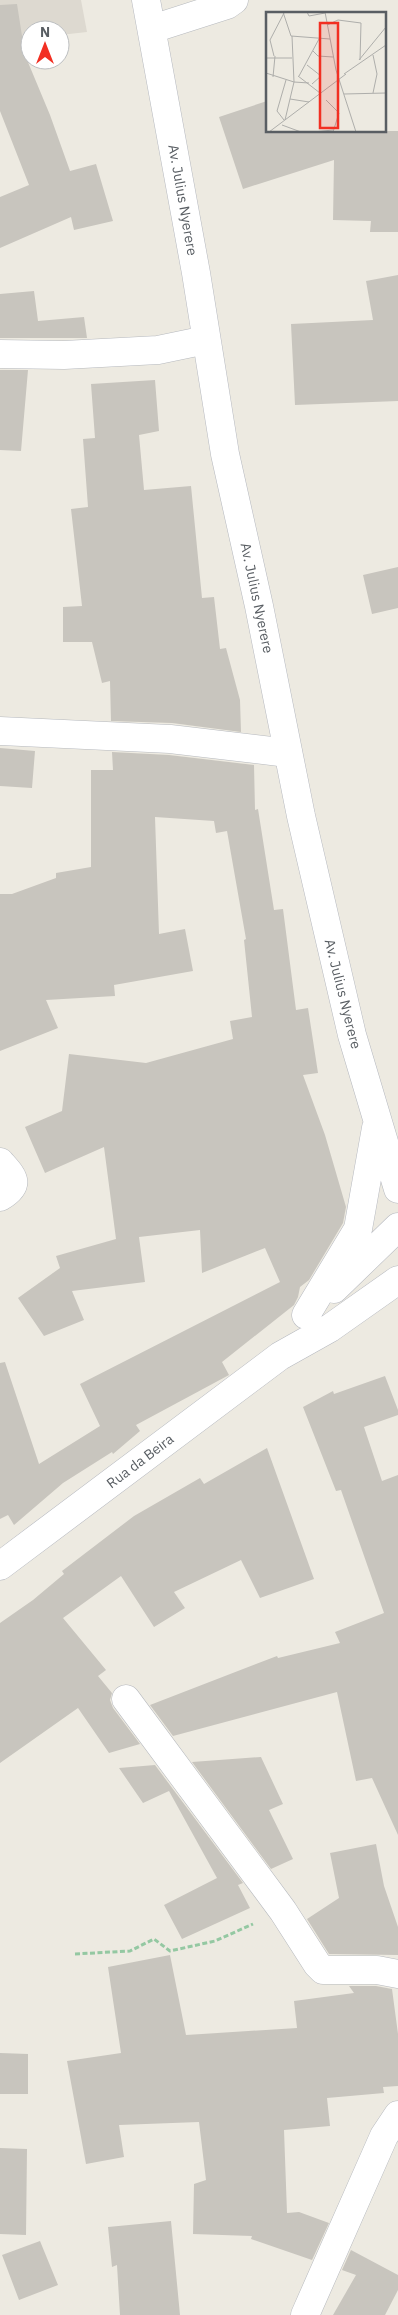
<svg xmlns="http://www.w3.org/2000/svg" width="398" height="2315" font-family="'IBM Plex Sans',sans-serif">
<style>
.education{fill:#ddd9d0}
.building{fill:#c8c5be}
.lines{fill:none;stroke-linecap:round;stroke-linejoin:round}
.minor-casing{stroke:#b6b9be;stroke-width:29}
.secondary-casing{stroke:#b5b8bf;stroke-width:29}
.path{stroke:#94c8a2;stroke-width:3;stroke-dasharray:5 2.5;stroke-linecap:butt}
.minor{stroke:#fff;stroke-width:28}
.secondary{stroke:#fff;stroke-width:28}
.labels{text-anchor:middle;stroke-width:4.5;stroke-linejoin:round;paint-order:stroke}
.street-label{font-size:14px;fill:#595e63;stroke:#fff}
.inset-road{fill:none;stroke:#aeaeab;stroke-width:1}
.view{fill:#f22f22;fill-opacity:0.15;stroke:#f22f22;stroke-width:2.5}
.inset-edge{fill:none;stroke:#595e63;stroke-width:2.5}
</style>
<rect width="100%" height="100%" fill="#edeae1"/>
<path class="education" d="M0,0H81L87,32L60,35V30H30V40L0,45Z"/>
<path class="building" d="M17,4L25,55L50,115L70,171L96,164L113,221L74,230L71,217L0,248V197L29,185L0,111V5Z
M267,101V131H398V232H370L371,221L333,220L334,160L243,189L219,117Z
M398,275V401L295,405L291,324L373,320L366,281Z
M34,291L38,321L84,317L87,338H0V294Z
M0,370H28L21,451L0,450Z
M155,380L159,431L139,435L144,490L191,486L202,598L214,597L220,649L226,648L240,700L241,732L172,723L111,721L110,681L102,683L92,642H63V607L82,606L71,509L88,507L83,439L95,438L91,384Z
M398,567V608L372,614L363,575Z
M0,748L35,751L32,788L0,786Z
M112,752L169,755L254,765L255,810L258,809L274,910L283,909L296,1010L308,1008L318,1073L303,1075L325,1135L346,1207L343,1223L309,1280L300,1287L298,1297L294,1305L222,1362L229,1375L136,1425L140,1431L113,1454L112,1452L63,1483L14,1525L8,1515L0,1519V1363L5,1362L39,1464L100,1426L80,1384L280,1282L265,1248L202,1273L200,1230L139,1237L145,1282L72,1291L84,1320L44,1336L18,1298L60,1268L56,1256L116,1239L104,1147L45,1173L25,1127L62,1111L69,1054L146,1063L233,1039L230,1021L252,1017L244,940L246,939L227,831L216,833L214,821L155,817L159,934L185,929L193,971L114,985L115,996L46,1000L58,1028L0,1051V894H12L56,878V873L91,867V770H113Z
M385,1376L398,1410V1415L364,1427L382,1481L398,1475V1835L372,1778L356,1781L337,1692L173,1736L150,1705L277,1656L278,1658L340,1643L335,1632L384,1613L341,1490L336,1491L303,1407L333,1391L334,1394Z
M267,1448L314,1579L260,1598L241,1560L174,1592L185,1608L154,1627L121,1576L63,1618L106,1670L98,1676L112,1693L110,1700L113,1708L140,1744L109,1753L78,1708L0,1763V1623L33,1600L64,1574L62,1571L134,1516L200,1478L204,1484Z
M261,1757L283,1804L269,1810L293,1859L271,1869L192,1762Z
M155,1765L243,1883L238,1885L250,1908L182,1939L164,1905L217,1878L169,1791L143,1803L119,1768Z
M376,1844L384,1886L398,1927V1955L329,1954L307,1919L339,1898L330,1853Z
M170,1955L186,2035L297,2028L294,2001L354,1993L349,1986H376L392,1989L398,2034V2086L383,2087L384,2093L327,2098L330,2126L284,2130L287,2213L299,2212L329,2223L312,2260L251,2239L252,2236L193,2234L194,2184L206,2180L199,2122L119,2125L124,2157L86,2164L67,2061L121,2053L108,1967Z
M0,2053L28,2054V2094H0Z
M0,2148L27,2149L26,2235L0,2234Z
M171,2221L180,2315H120L117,2265L112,2267L108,2227Z
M40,2241L58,2285L19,2300L2,2255Z
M351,2250L398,2275V2290L385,2315H333L356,2275L342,2270Z"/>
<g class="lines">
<defs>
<path id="minor" d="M152,29L227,5L234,0
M0,354L64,355L158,350L206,340
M0,731L170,739L288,753
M0,1162C13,1177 22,1184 0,1197
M126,1699L283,1911L317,1964L323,1970H377L398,1974
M305,2315L384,2136L398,2115"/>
<path id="secondary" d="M146,0L196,273L225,454L259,606L301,816L352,1035L398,1189
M334,1289L398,1227
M306,1315L358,1229L376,1128
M0,1566L280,1356L330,1328L398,1280"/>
</defs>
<use href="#minor" class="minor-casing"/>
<use href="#secondary" class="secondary-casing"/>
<path class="path" d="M75,1954L130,1951L154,1939L170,1951L215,1941L253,1924"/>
<use href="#minor" class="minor"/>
<use href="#secondary" class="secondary"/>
</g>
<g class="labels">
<g class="street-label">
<text transform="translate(183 200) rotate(80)" y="5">Av. Julius Nyerere</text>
<text transform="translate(257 598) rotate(78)" y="5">Av. Julius Nyerere</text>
<text transform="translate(343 994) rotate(76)" y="5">Av. Julius Nyerere</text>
<text transform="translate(140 1461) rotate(-37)" y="5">Rua da Beira</text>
</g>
</g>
<g transform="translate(266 12)">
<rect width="120" height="120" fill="#edeae1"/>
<path class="inset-road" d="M17,0L25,24L64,27M41,0L43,4L59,1M59,0L70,58L90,120M61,13L72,8L95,11L94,48M47,39L52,44L67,45M107,43L111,62L107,81M8,44L4,28L18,1M0,46H26M93,48L120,15M41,53L55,64L46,72M0,61L28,70M78,62L120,33M32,64L54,81M33,64L53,27M7,65L9,44M28,70L43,71M78,82L120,81M24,87L43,90M60,88L73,101L67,120M18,108L11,99L20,68M19,108L28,70L26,24M16,113L35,120M3,120L80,62M47,120L67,118"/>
<path class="view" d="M54,11H72V116H54Z"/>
<rect width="120" height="120" class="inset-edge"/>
</g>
<g transform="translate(45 45)"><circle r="24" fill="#ffffff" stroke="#bdbfc1"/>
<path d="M0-4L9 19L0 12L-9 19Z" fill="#f22f22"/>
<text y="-8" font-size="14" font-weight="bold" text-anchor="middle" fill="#595e63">N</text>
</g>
</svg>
